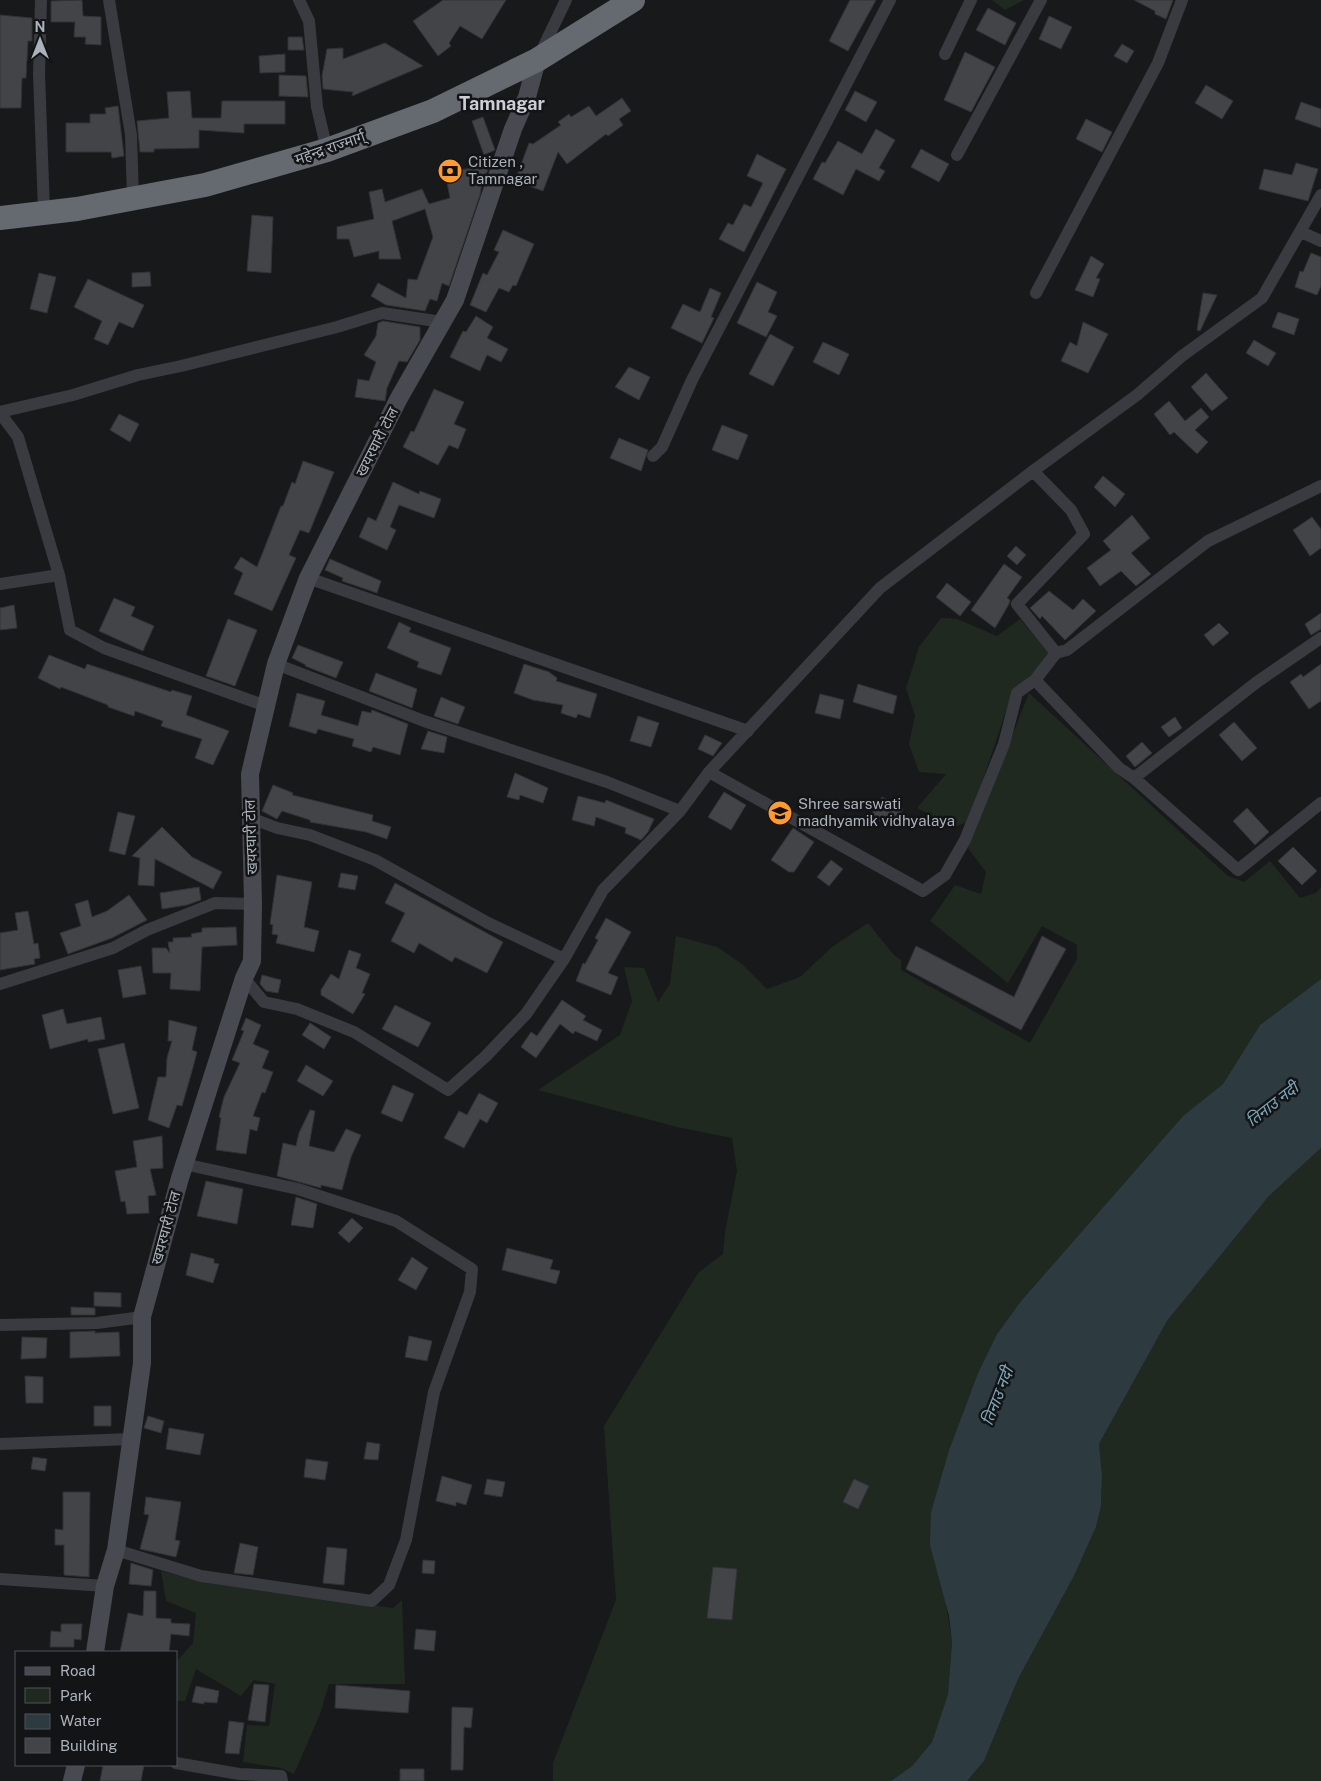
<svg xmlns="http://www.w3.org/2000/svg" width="1321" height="1781" font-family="'Public Sans','Noto Sans Devanagari',sans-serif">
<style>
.green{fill:#202920}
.water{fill:#2d3a40}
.building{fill:#424448;stroke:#323337}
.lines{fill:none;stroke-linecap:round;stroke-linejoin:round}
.street{stroke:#393b40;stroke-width:12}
.secondary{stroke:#474a50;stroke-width:18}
.highway{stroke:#656a71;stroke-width:24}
.labels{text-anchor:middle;stroke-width:5;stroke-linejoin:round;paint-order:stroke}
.street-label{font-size:15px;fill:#aab2bb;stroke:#131416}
.poi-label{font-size:15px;fill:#aab2bb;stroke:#131416;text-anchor:start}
.water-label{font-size:16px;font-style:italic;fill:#7fa6b8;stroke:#131416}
.quarter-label{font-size:18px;font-weight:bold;fill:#cbd0d7;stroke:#131416}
</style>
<rect width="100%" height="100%" fill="#18191b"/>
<path class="green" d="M992,0H1024L1005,10Z
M941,618L957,619L997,636L1020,619L1049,653L1036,671L1013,690L969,821L955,827L917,808L946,774L919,772L909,744L915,716L906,688L919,647Z
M1029,693L1228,876L1244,882L1270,861L1300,898L1316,893L1321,887V979L1260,1025L1223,1084L1183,1116L1021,1301L997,1334L978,1373L949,1450L931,1512L952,1642L948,1694L932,1742L912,1766L891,1781H553V1763L616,1600L604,1426L698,1273L723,1254L725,1232L737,1171L732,1138L677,1127L538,1090L620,1035L632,1001L624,967L644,968L658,1002L670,984L676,936L717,947L742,964L767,989L800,977L832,947L868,923L894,955L901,960V970L1030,1043L1077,959V945L1042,926L1008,983L930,921L955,885L981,894L986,872L968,848Z
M1321,1148V1781H967L984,1761L1018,1679L1074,1576L1096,1527L1101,1506L1102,1475L1099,1444L1167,1321L1269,1196Z
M161,1571L206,1583L393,1608L402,1600L405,1684H329L320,1714L294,1774L281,1768L243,1762L247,1725L269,1726L275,1684L254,1680L241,1696L196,1669L185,1701H176V1662L193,1643L196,1613L166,1601Z"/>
<path class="water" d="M1321,979V1148L1269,1196L1167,1321L1099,1444L1102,1475L1101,1506L1096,1527L1074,1576L1018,1679L984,1761L967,1781H891L912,1766L932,1742L948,1694L952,1642L949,1616L930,1545L931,1512L949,1450L978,1373L997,1334L1021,1301L1183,1116L1223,1084L1260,1025Z"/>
<path class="building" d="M82,0L83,16L101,17V45L85,44L86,37H74L75,22H51V1Z
M443,0H506L482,39L460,26L449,43L451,46L438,56L413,21Z
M850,0H876L848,51L829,41Z
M1134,0H1173L1166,19L1155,14V11Z
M988,8L1016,23L1005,45L976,30Z
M0,15L32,18V41H28L26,78H22L21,108H0Z
M1049,16L1072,27L1061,49L1039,39Z
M288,37H302L304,50H288Z
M385,43L423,66L352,96L353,92L323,89L322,76L327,49L343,48V59Z
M1122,44L1134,51L1127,63L1114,56Z
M965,52L995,67L971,112L944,100Z
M285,54V72L260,73L259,56Z
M279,75L306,76L308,97L279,96Z
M1206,85L1233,101L1222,119L1195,103Z
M190,91L192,118H221L222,101H285V124H244V133L199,130V148L154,149V152H140L137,121L169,118L167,92Z
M855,91L877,102L866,122L845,110Z
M622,98L631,111L619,119L623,125L608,136L606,134L567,164L558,152L543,191L515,181L529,143L533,144L561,125L558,122L569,114L571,117L589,106L596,116Z
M1301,102L1321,109V128L1295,119Z
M118,106L124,156L112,158L111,152H66V123H90V114H106L105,108Z
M483,117L495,150L484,155L472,121Z
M1086,119L1112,132L1102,152L1076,139Z
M876,129L895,140L879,168L885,171L879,181L856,169L843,195L813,179L822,162L825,163L838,141L862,154Z
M921,149L949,164L939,182L911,167Z
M757,154L786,169L744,252L719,239L728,223L733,225L744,204L751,207L763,183L747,176Z
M479,162L489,166L485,178L483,177L480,195L449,286L442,283L437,301L430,299L425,311L386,305L371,296L378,283L406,298L408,279L417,280L433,237L425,209L392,221L401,259H379V251L354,257L349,239H337V227L374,219L369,192L382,189L385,202L422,189L429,204L450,198L445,171L477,168Z
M1296,163L1318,169L1308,201L1259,189L1264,169L1292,175Z
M252,215L273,217L271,273L247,271Z
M503,230L534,244L516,286L513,285L509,292L499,288L486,312L470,305L483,273L487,275L499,252L494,250Z
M1311,253L1321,257V286L1317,295L1295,287L1300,271L1303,272Z
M1091,256L1104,264L1096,278L1100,279L1093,297L1075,290Z
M150,272L151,286L132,287V273Z
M39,273L56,277L47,313L30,309Z
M88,279L144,305L133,328L119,322L108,345L94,339L102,321L74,307Z
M757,282L777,292L768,312L777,316L766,337L737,323Z
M710,288L721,293L711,317L714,318L702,343L671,328L683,304L700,312Z
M1203,293L1217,295L1200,331L1197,330Z
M1278,312L1299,319L1294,335L1272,327Z
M476,316L493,327L487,338L508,349L501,362L487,355L480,371L450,357L463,331L466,332Z
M383,321L420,327V340L407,362L399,361L387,388L385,401L355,397L358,379L369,381L376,362L364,355L376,336L378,323Z
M1083,322L1108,334L1088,373L1061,361L1070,342L1077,346Z
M770,334L794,347L773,386L749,374Z
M1254,340L1276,353L1268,366L1246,353Z
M823,342L849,354L839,375L813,362Z
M629,367L650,377L639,400L615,387Z
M1206,373L1228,398L1212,411L1191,387Z
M434,389L464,402L454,424L466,429L458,449L449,445L438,465L403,447L411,431L414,432Z
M1169,401L1185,421L1201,408L1209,417L1195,430L1208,442L1197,454L1174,432L1170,435L1154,414Z
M119,414L139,424L130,442L110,430Z
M722,425L748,435L738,460L712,450Z
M619,438L648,450L641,471L610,458Z
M303,461L334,472L309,533L300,530L289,555L296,558L272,611L234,594L243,573L234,568L241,557L257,567L281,506H283L292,482L295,484Z
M1103,476L1125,494L1115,507L1094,487Z
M393,482L419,494L420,491L441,499L434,518L399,505L390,527L396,530L387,550L359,537L368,517L376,521Z
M1132,515L1150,538L1131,553L1151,574L1136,586L1121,571L1100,586L1087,568L1111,550L1103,541Z
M1312,517L1321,529V548L1310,556L1293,530Z
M1016,546L1026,555L1017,565L1007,556Z
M330,559L381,581L377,593L342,581L343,578L325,570Z
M1004,564L1022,577L1007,598L1010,600L1009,604L995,628L971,610Z
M947,583L971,602L960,616L936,597Z
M1049,591L1073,610L1083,599L1096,611L1065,640L1042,616L1040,619L1030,608Z
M114,598L135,607L131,616L154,626L143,651L99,631Z
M14,605L17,628L0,630V608Z
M1321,613V629L1311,635L1305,624Z
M228,619L257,630L235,686L206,676Z
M399,622L411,628L409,632L451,648L441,675L417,667L419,662L387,648Z
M1219,623L1229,633L1213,646L1204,635Z
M298,645L343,662L336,678L305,666L306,665L292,658Z
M49,655L85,669L87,664L171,692L172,690L192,696L186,715L229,731L213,765L195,758L202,739L161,726L163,721L135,711L134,716L108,707V705L61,687L60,689L38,678Z
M524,664L549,672L557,678L556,681L597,694L590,718L578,714L576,718L561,713L563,705L533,700L514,693Z
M1321,664V701L1309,709L1290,682L1301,674L1303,677Z
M376,673L417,689L412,708L369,691Z
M858,684L897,696L893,714L853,702Z
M297,693L325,701L321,715L358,726L362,711L371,713L372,710L408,724L400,755L373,747L371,752L352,746L354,739L318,729L316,734L289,726Z
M820,694L844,700L840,719L815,713Z
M441,697L465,707L458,724L434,716Z
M638,716L659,723L651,747L630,741Z
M1175,717L1182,728L1169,737L1161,727Z
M1234,722L1257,748L1242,761L1219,735Z
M428,731L447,737L444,753L421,749Z
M705,735L722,743L713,756L698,749Z
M1142,742L1152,753L1135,767L1126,756Z
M515,773L548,788L543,803L520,795L519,800L507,797Z
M273,785L293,793L292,795L373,815L372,821L391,827L387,839L366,832L310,822V820L282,811L277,819L262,811Z
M724,792L746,805L731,830L708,817Z
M578,796L605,803L606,800L654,819L648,832L641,840L625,833L626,828L596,817L594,826L572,820Z
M882,797L903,809L892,828L871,815Z
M1247,808L1269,832L1255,845L1233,821Z
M118,812L135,816L125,855L109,851Z
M162,827L192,857L222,872L213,889L155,859L154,886L138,885L140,858L132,856Z
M793,828L814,842L794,872H789L771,860Z
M1293,847L1317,871L1302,885L1278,861Z
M831,860L843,869L829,886L817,877Z
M341,873L358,876L355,890L338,887Z
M277,875L312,882L304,927L319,931L314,952L276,943L278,935L272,934L273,925L270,924Z
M395,883L503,942L487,973L455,957L452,962L419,943L414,953L391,941L405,913L385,903Z
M199,887L201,900L187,905L162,909L160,893Z
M129,895L147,920L112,938L68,954L60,933L81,926L75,904L88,900L92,917L107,911Z
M28,911L34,944L38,943L40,958L34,959L35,964L0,970V933L18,930L15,913Z
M606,918L631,932L608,973L618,977L611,995L576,981L583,963L585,964L598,940L595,938Z
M236,927L237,945L202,947L200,991L170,989L171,973H153L152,948H166L170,953L168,942H173V938L192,937L191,934L202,932V928Z
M1042,936L1066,949L1021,1030L906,969L916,946L1014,997Z
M349,950L361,954L356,968L370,974L362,993L365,994L353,1014L321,995V990L331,974L339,979Z
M141,966L146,994L123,998L118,970Z
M262,975L281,980L278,993L266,991L260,984Z
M562,1000L586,1016L583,1020L602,1030L597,1041L575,1031L573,1034L560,1024L536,1058L521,1047L531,1032L537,1036Z
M395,1005L431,1023L418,1047L382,1029Z
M63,1009L67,1024L101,1017L105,1039L88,1042V1039L50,1049L42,1015Z
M246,1018L261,1025L253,1044L269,1051L262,1068L273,1072L265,1093L262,1092L253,1116L260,1118L257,1131L250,1129L246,1154L216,1150L221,1118L219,1117L224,1097L240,1063L232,1060L244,1031L241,1030Z
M169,1020L197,1027L192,1050L197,1052L192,1071L182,1106L177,1105L169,1128L148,1120L158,1077H166L167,1058L172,1041H168Z
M310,1023L331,1037L324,1049L302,1035Z
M124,1043L139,1108L113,1114L98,1049Z
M306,1065L333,1081L323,1096L297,1081Z
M393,1085L414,1094L402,1122L381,1113Z
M479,1093L498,1103L487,1123L480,1119L464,1148L444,1138L459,1111L467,1115Z
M310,1110L315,1111L309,1146L334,1152L346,1129L361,1135L351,1157L342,1190L321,1185V1188L277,1176L283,1143L296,1146L299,1133Z
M162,1136L163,1168L150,1169L156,1195L148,1196L149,1213L127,1214L125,1201L121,1202L115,1171L137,1167L133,1141Z
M206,1181L243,1189L237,1224L197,1216Z
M296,1197L317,1204L313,1228L291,1225Z
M352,1218L363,1228L349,1243L338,1233Z
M507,1248L553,1260L550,1269L560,1271L556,1284L502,1270Z
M191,1253L214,1259V1263L219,1264L213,1283L186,1275Z
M412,1257L428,1268L416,1290L398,1280Z
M94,1292L121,1293V1307L94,1306Z
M71,1307L95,1308V1315H71Z
M95,1331V1333L119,1332L120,1356L70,1358V1332Z
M409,1336L432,1341L427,1361L405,1357Z
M22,1337L47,1338L46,1358L21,1359Z
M25,1376L43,1377V1403H26Z
M94,1406H111V1426H94Z
M148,1416L164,1421L161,1433L144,1428Z
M169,1428L204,1434L200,1455L166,1449Z
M367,1442L380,1444L378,1460L364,1459Z
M33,1457L47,1459L45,1471L31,1469Z
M306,1459L328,1462L325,1480L304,1477Z
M442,1476L472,1485L466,1505L456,1502V1506L436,1501Z
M487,1479L505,1482L502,1497L484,1494Z
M854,1479L869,1486L858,1509L843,1502Z
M63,1492H90L89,1577L64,1575V1545H55V1529L63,1530Z
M146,1497L181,1502L175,1540L180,1541L176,1557L140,1549L149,1515L144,1514Z
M240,1543L258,1547L253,1575L234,1573Z
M327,1547L347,1549L344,1585L323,1583Z
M423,1560L435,1561L434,1574L422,1573Z
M131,1563L153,1570L151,1586L129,1584Z
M713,1567L737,1569L732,1620L707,1618Z
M144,1591H156V1618L171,1619V1623L190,1624L189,1636L171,1634L169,1652H120L128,1613L143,1616Z
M61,1624H82L81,1640L74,1639V1647H50L51,1631L61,1632Z
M416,1629L436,1631L434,1651L414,1649Z
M254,1684L269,1685L265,1722L248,1720Z
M336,1685L410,1691L408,1713L335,1708Z
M196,1686L219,1691L217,1703L204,1702V1704L192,1702Z
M452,1707L473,1708L471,1728L464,1727L463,1770H451Z
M229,1721L244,1723L239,1754L225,1753Z
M103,1765H144L141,1781H100Z
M400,1769H424V1781H400Z"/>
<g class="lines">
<path class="street" d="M41,0L39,74L44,211
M109,0L131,135L133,199
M299,0L309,21L317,107L327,150
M540,54L566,0
M945,54L971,0
M957,155L1041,0
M1301,232L1321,241
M1036,293L1158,63L1182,0
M0,412L73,395L138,375L181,366L337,327L382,313L442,322
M0,413L18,437L59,575L70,630L104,648L266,706
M653,456L662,447L692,380L890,0
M1033,471L1071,510L1084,534L1017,604L1056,653
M308,578L748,731
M0,584L59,575
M276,664L424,721L607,782L680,811
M1035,680L1119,768L1134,778L1238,870L1321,803
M709,772L923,891L945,875L965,840L1004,744L1017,693L1035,680L1056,653L1067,650L1208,541L1321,486
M1134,778L1257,682L1321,638
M251,818L277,828L310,835L375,860L488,923L564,959
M244,978L264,1002L297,1009L354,1032L448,1090L486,1056L526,1014L564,959L603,890L680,811L709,772L880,588L1033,471L1137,395L1182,356L1262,298L1321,195
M0,984L113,948L147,930L215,903L253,904
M0,1325L97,1323L142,1317
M0,1444L131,1439
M116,1550L201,1576L372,1601L389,1585L406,1540L434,1392L470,1292L472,1269L396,1221L298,1189L184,1164
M0,1579L105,1586
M176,1763L239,1774L281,1776L282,1781"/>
<path class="secondary" d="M95,1652L105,1586L116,1550L142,1363V1317L180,1178L244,978L252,961L253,904L250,774L276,664L308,578L399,398L455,300L513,129L527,97L537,60
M72,1781L76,1765"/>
<path class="highway" d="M0,218L77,209L205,185L327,150L433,111L537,60L633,0"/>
</g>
<defs>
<symbol id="bank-disc" viewBox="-11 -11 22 22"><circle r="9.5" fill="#ff9a2c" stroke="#131416"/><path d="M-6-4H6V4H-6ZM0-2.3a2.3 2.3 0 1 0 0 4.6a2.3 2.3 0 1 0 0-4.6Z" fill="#111"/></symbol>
<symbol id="school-disc" viewBox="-11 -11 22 22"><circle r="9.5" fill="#ff9a2c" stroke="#131416"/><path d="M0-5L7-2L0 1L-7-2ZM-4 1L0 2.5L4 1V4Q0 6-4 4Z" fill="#111"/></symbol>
</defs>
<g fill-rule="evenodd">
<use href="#bank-disc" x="436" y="157" width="28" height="28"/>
<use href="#school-disc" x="766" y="799" width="28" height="28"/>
</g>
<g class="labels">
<g class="street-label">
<text transform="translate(330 148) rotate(-19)" y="5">महेन्द्र राज्मार्ग्</text>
<text transform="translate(377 442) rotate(-63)" y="5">खयरघारी टोल</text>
<text transform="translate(251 837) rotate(-92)" y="5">खयरघारी टोल</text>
<text transform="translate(166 1228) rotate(-75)" y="5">खयरघारी टोल</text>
</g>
<g class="poi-label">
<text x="468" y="167">Citizen ,<tspan x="468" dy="17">Tamnagar</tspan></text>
<text x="798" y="809">Shree sarswati<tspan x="798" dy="17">madhyamik vidhyalaya</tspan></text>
</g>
<g class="water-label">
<text transform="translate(1272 1104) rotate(-38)" y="6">तिनाउ नदी</text>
<text transform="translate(997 1396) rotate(-69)" y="6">तिनाउ नदी</text>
</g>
<g class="quarter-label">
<text x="502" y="110">Tamnagar</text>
</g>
</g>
<rect x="15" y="1651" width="162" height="115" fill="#131416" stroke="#4f5358"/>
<rect x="25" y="1667" width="25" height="8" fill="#474a50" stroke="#4f5358"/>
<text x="60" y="1676" font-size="15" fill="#aab2bb">Road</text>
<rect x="25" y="1688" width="25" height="15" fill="#202920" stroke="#4f5358"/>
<text x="60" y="1701" font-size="15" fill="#aab2bb">Park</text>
<rect x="25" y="1714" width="25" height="15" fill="#2d3a40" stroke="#4f5358"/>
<text x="60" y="1726" font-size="15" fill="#aab2bb">Water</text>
<rect x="25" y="1738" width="25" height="15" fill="#424448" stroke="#4f5358"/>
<text x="60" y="1751" font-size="15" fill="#aab2bb">Building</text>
<g transform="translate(40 40)" stroke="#131416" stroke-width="4" paint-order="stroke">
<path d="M0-4L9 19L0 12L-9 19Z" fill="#aab2bb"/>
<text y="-8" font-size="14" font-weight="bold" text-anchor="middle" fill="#aab2bb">N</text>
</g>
</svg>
